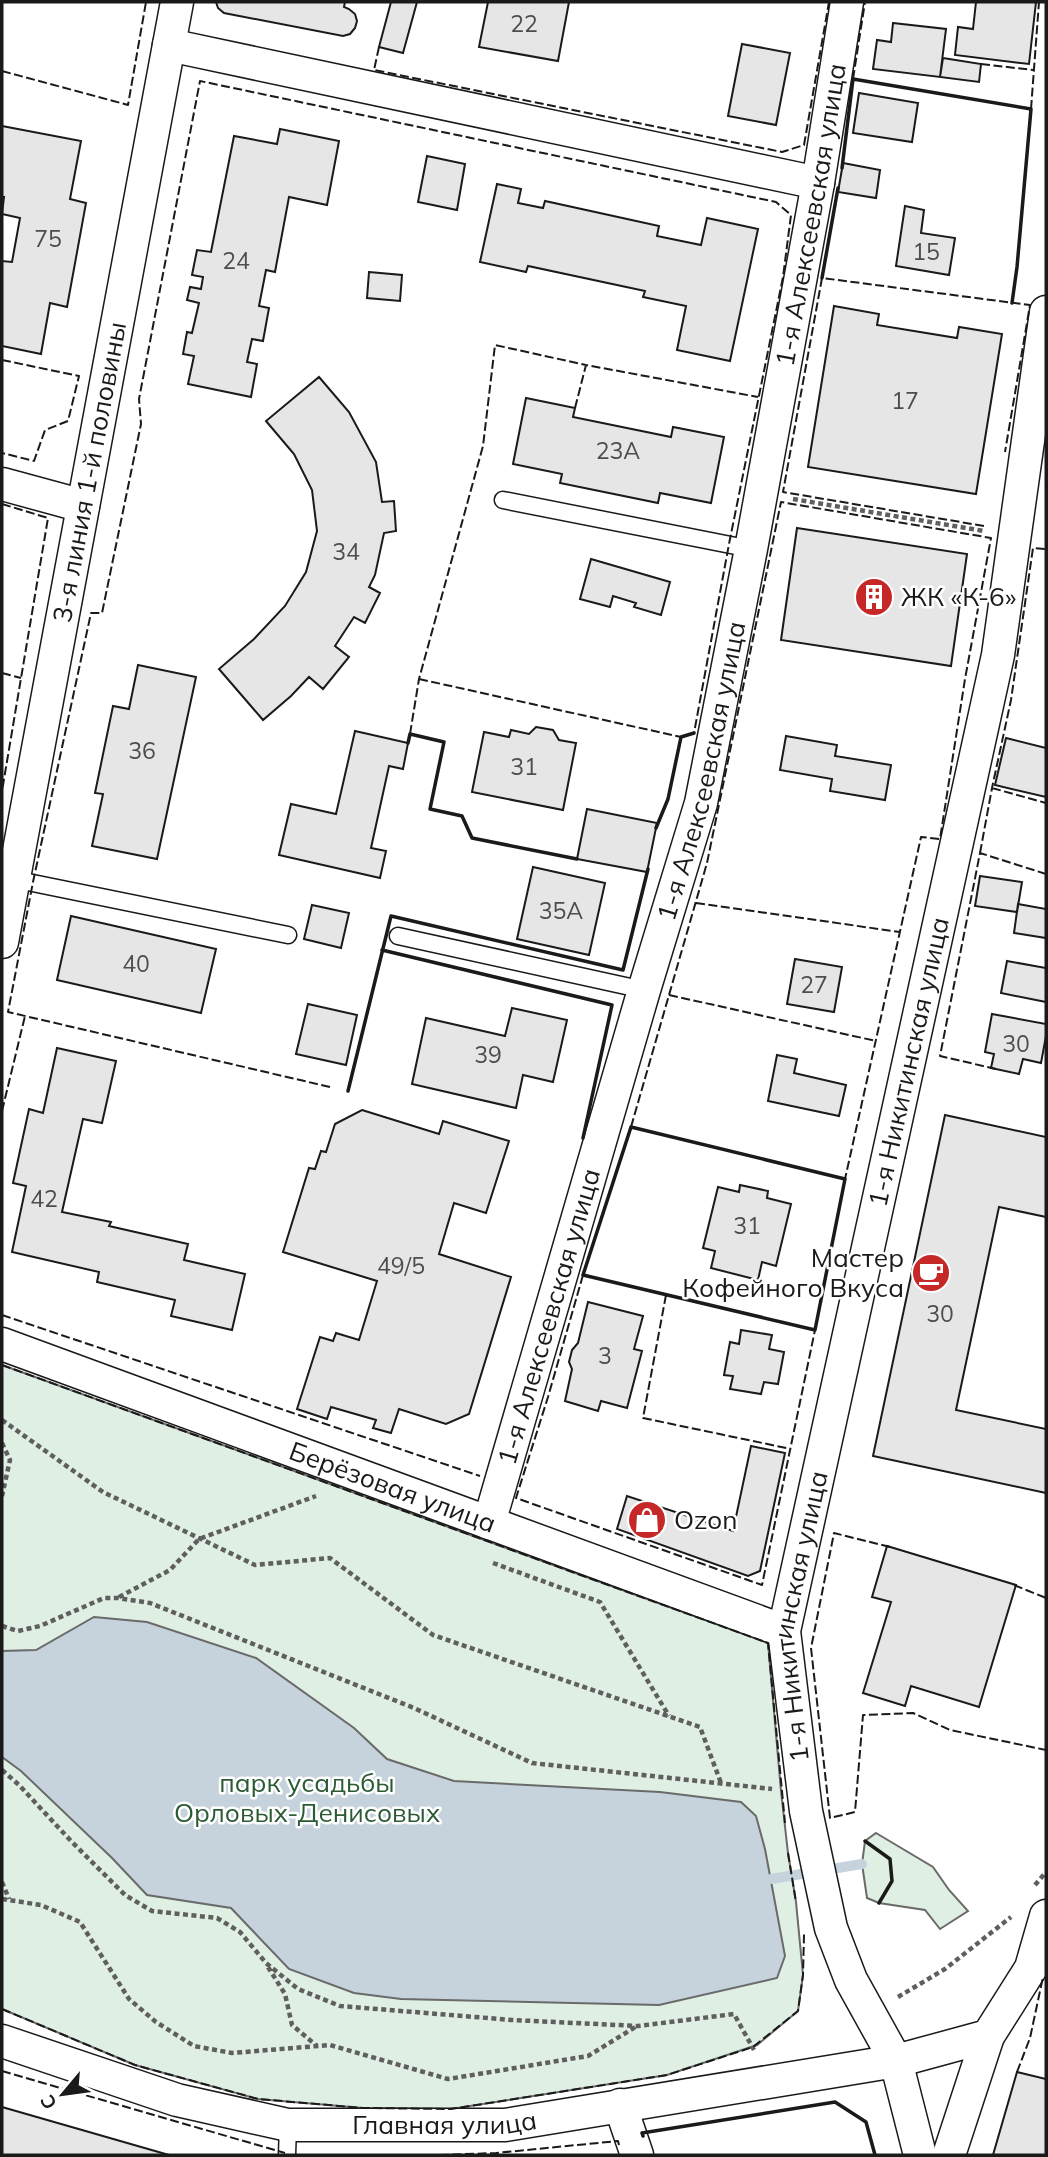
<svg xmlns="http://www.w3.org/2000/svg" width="1048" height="2157" font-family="Mulish,sans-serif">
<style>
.green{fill:#e0efe3;stroke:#6a6a6a;stroke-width:2}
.water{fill:#c6d2dc;stroke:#6a6a6a;stroke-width:2}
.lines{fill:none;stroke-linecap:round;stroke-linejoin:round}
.stream{stroke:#c6d2dc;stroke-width:10}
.building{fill:#e6e6e6;stroke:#1a1a1a;stroke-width:2}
.service-casing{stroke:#1a1a1a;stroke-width:19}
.minor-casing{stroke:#1a1a1a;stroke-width:35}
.path{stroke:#5f5f5f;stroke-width:4.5;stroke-dasharray:5 3.5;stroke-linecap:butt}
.service{stroke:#fff;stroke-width:16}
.minor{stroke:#fff;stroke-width:32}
.fence{stroke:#1a1a1a;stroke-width:2;stroke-dasharray:9 3.5;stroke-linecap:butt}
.wall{stroke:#1a1a1a;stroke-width:3.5}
.labels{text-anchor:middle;stroke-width:5;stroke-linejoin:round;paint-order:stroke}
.number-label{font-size:23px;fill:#4d4d4d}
.street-label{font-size:26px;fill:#1a1a1a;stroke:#fff}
.poi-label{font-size:26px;fill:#1a1a1a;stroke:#fff;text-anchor:start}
.park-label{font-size:26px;fill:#2b5a34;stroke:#fff}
</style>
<rect width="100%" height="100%" fill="#fff"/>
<path class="green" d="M2,1365L768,1643L781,1791L788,1853L796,1902L803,1975L798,2011L757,2045L667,2075L451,2109L363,2108L258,2099L135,2065L2,2009Z
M876,1833L933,1867L949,1890L968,1911L940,1929L925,1910L879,1903L867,1898L862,1864L865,1841Z"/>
<path class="water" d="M94,1617L147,1622L256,1658L354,1728L387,1759L454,1781L660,1792L741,1802L756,1816L765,1849L785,1956L777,1978L659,2005L401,1999L354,1993L289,1969L231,1908L147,1895L112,1858L21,1771L2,1757V1651L36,1650Z"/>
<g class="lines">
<path class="stream" d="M771,1879L862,1864"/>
</g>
<path class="building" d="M216,2H345L344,7L349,9L355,14L357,21L355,28L350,34L343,36L224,13L218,8Z
M391,2H417L403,53L379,47Z
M488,2H569L558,61L479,47Z
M976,2H1036L1029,64L955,55L958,27L973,29Z
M893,23L946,29L940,77L873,69L877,40L891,42Z
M742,44L790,53L776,125L728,116Z
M943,58L981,64L979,82L940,77Z
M859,93L918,103L912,142L853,133Z
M2,126L81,141L70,199L86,203L67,307L50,303L41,354L2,346V261L12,262L20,218L2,214L4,197H2Z
M280,129L339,141L327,205L289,197L275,272L266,270L259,306L269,308L263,341L252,339L247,362L257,364L251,397L188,384L194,356L183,354L187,332L192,333L199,303L187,300L190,287L201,289L203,277L192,275L197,250L211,252L234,136L277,144Z
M427,156L465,164L457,210L418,202Z
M843,163L880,170L876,198L838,192Z
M497,184L521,189L518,203L543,208L545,201L659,226L657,236L701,245L707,218L758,229L730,361L677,350L686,306L643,297L645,291L528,266L526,272L480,262Z
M905,206L924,210L921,233L955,238L949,275L896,266Z
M369,272L402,275L400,301L367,298Z
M834,306L879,314L877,325L957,338L959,327L1002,334L976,494L808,467Z
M319,377L349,412L376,462L382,502L394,501L396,531L384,533L375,575L369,587L380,593L365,623L354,617L335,646L349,657L323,689L309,677L291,696L263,720L219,669L254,639L285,606L306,572L317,531L312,490L294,454L266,421Z
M526,398L575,408L573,417L671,437L673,427L724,437L711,503L660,493L658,503L560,483L562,474L513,464Z
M797,528L967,554L951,666L781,640Z
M591,559L670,582L661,615L634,607L636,603L613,596L610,607L580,599Z
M138,665L196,677L157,859L92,846L103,794L95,793L113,706L129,709Z
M536,727L553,730L559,740L576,743L563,810L472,792L484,732L509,737L511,730L529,734Z
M355,731L408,743L403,769L389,766L371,848L386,851L380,878L279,855L291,804L336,814Z
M786,736L837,745L835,756L891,765L885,800L830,791L832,779L780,770Z
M1006,738L1046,748V797L995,785Z
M587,809L657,823L647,872L577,859Z
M533,867L605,883L589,955L517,939Z
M980,876L1022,882L1017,912L975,906Z
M1018,904L1046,909V938L1014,933Z
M312,905L349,913L341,948L304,939Z
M71,916L216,949L201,1013L57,980Z
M795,959L842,967L834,1012L787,1004Z
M1007,961L1046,968V1002L1001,993Z
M308,1004L357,1015L346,1065L296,1054Z
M512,1008L567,1020L553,1082L523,1075L516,1108L412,1084L426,1018L505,1036Z
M992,1014L1046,1024V1036L1041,1063L1023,1059L1019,1074L991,1068L994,1054L985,1052Z
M57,1048L116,1061L102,1123L83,1119L62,1212L111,1222L109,1226L188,1244L184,1260L245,1274L232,1330L171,1316L175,1300L97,1282L99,1272L12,1252L26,1186L13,1183L29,1109L43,1113Z
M777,1055L797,1059L794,1073L846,1085L839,1116L768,1101Z
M362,1110L439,1134L443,1121L509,1141L486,1213L454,1203L439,1254L511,1277L469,1414L446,1424L399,1409L391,1433L373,1428L376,1420L331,1407L327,1419L297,1409L320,1337L333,1341L336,1333L359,1340L377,1281L283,1252L309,1168L315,1169L321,1151L326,1152L335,1124Z
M945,1115L1046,1137V1217L999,1207L956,1410L1046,1429V1493L873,1456Z
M740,1185L768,1191L767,1198L791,1204L776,1266L762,1262L758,1280L711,1268L715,1251L703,1248L718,1187L739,1192Z
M588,1302L643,1316L634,1349L642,1351L627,1408L601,1401L598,1411L565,1401L572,1369L569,1362L572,1350L578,1343Z
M741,1330L772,1335L769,1349L784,1352L778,1384L764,1382L761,1394L730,1389L733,1376L724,1375L730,1342L739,1344Z
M751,1446L785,1453L760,1571L748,1576L617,1529L627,1496L733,1531Z
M887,1546L1016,1585L979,1707L911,1686L905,1706L863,1693L891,1602L872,1597Z
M1017,2072L1046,2079V2155H993Z
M2,2107L169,2155H2Z"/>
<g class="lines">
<defs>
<path id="service" d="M503,500L751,549
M13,879L288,935
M398,936L644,990
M287,2155L288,2125"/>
<g id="minor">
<path d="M169,45L818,183"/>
<path d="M2,484L83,506"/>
<path id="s1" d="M2,942L177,2"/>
<path id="s2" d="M2,1344L784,1631"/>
<path id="s3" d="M489,1523L644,990L701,803L751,549L818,183L847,2"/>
<path id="s4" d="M2,2041L177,2100L288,2125H505L896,2061L988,2036L1031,1968L1046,1916"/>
<path d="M620,2105L637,2155"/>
<path id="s5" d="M920,2155L896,2061L851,1980L831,1928L806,1811L784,1631L998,655L1046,312"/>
<path d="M949,2155L988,2036"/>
</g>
</defs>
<use href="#service" class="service-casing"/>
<use href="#minor" class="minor-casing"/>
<path class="path" d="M793,499L984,531
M2,1420L103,1492L255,1565L330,1558L433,1635L700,1727L721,1783
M2,1443L10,1460L2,1496
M493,1563L600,1602L669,1716
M119,1597L170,1570L199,1539L316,1496
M2,1626L18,1631L40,1626L104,1598H118L150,1603L414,1708L532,1763L772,1789
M2,1770L19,1785L71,1841L125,1895L152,1911L217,1918L240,1932L266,1963L298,1989L340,2006L512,2020L638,2026L734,2014L754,2050
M2,1882L9,1899
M1035,1885L1046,1872
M2,1899L41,1905L80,1922L129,1999L156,2022L194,2046L232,2053L330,2045L448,2079L588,2056L637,2026
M268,1967L285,1994L292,2025L317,2046
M898,1997L945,1969L1011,1917"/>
<use href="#service" class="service"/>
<use href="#minor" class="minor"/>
<path class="fence" d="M379,47L374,70L782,152L804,145L829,2
M981,64L1033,70
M2,71L128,105L146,2
M853,79L865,2
M1031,109L1039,2
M2,360L79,376L68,421L45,430L34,461L2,453
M575,408L586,365L758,397
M2,504L48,518L2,791
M984,526L783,492L822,278L1030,305L1005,452
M2,673L21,678
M419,679L681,737
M410,734L419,679L483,446L495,345L586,365
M992,788L1046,803
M980,853L992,788L1011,700L1033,548L1046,549
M696,903L900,932
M669,995L876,1041
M996,1069L940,1056L980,853L1046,874
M330,1087L8,1012L33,882L91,613H102L141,424L139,399L200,81L776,202L791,215L783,277L729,544L694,733
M2,1111L25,1016
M631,1127L707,863L781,502L991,538L965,679L940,839L921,837L845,1179
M583,1275L548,1397L516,1498L762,1585L815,1330
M666,1295L643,1418L791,1449
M2,1315L480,1476
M2,1365L768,1643L785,1823
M890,1547L834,1533L811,1648L830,1818L855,1812L863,1715L913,1713L950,1730L1046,1750
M1014,1585L1046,1598
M788,1853L796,1902
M2,2009L135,2065L258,2099L363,2108L451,2109L667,2075L753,2047L798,2011L803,1975L804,1934
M2,2071L285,2153
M1017,2072L1030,2038L1043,1977
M440,2155L496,2153L618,2141L619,2145"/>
<path class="wall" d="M842,168L853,79L1031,109L1017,267L1012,303
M822,278L838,188
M408,743L410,734L444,742L430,809L462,816L472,838L577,859
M656,828L668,799L681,737L694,733
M382,950L612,1005L583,1138
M348,1091L391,916L623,970L648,869
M631,1127L845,1179L815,1330L583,1275Z
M865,1841L890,1859L892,1881L879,1903
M643,2136L642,2133L835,2102L866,2122L875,2155"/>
</g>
<defs>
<symbol id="building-disc" viewBox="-11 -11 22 22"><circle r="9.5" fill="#c62828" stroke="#fff"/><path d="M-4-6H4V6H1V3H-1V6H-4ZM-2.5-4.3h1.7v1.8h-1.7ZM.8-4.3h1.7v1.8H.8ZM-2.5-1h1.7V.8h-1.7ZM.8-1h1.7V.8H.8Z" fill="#fff"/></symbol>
<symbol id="cafe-disc" viewBox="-11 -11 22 22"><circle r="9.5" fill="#c62828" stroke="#fff"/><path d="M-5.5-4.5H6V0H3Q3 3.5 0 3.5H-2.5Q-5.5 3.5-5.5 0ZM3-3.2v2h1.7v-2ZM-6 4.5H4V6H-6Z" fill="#fff"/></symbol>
<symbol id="shop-disc" viewBox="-11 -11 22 22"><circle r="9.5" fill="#c62828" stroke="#fff"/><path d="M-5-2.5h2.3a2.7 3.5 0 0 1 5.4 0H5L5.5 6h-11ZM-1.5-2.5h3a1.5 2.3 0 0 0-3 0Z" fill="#fff"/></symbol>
</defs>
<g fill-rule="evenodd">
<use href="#building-disc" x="852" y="575" width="44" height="44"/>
<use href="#cafe-disc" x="909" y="1251" width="44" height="44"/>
<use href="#shop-disc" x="625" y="1498" width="44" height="44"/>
</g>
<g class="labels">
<g class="number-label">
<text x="524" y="32">22</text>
<text x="48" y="247">75</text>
<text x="926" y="260">15</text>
<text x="236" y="269">24</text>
<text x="905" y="409">17</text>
<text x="618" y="459">23А</text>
<text x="346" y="560">34</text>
<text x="142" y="759">36</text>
<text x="524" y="775">31</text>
<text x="561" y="919">35А</text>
<text x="136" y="972">40</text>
<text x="814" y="993">27</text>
<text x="1016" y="1052">30</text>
<text x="488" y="1063">39</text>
<text x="44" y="1207">42</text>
<text x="747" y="1234">31</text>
<text x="401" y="1274">49/5</text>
<text x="940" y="1322">30</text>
<text x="605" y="1364">3</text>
</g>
<g class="street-label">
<text dy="9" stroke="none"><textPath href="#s3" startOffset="1349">1-я Алексеевская улица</textPath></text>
<text dy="9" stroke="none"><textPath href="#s1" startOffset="478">3-я линия 1-й половины</textPath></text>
<text dy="9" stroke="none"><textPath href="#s3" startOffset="782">1-я Алексеевская улица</textPath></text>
<text dy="9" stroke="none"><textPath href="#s5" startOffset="1129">1-я Никитинская улица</textPath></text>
<text dy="9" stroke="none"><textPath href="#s3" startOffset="215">1-я Алексеевская улица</textPath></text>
<text dy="9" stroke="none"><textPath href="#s2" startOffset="416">Берёзовая улица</textPath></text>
<text dy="9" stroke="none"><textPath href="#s5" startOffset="562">1-я Никитинская улица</textPath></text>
<text dy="9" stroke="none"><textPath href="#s4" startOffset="455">Главная улица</textPath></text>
</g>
<g class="poi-label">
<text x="901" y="606">ЖК «К-6»</text>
<text x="904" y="1267" text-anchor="end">Мастер<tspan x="904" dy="30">Кофейного Вкуса</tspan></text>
<text x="674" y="1529">Ozon</text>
</g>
<g class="park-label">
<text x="307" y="1792">парк усадьбы<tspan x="307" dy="30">Орловых-Денисовых</tspan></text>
</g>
</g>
<rect width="1048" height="2157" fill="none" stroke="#1a1a1a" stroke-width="7"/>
<g transform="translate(63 2094) rotate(241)" stroke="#ffffff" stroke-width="5" paint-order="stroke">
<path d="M0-5L12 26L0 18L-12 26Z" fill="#1a1a1a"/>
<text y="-10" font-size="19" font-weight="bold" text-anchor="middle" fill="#1a1a1a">С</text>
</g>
</svg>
